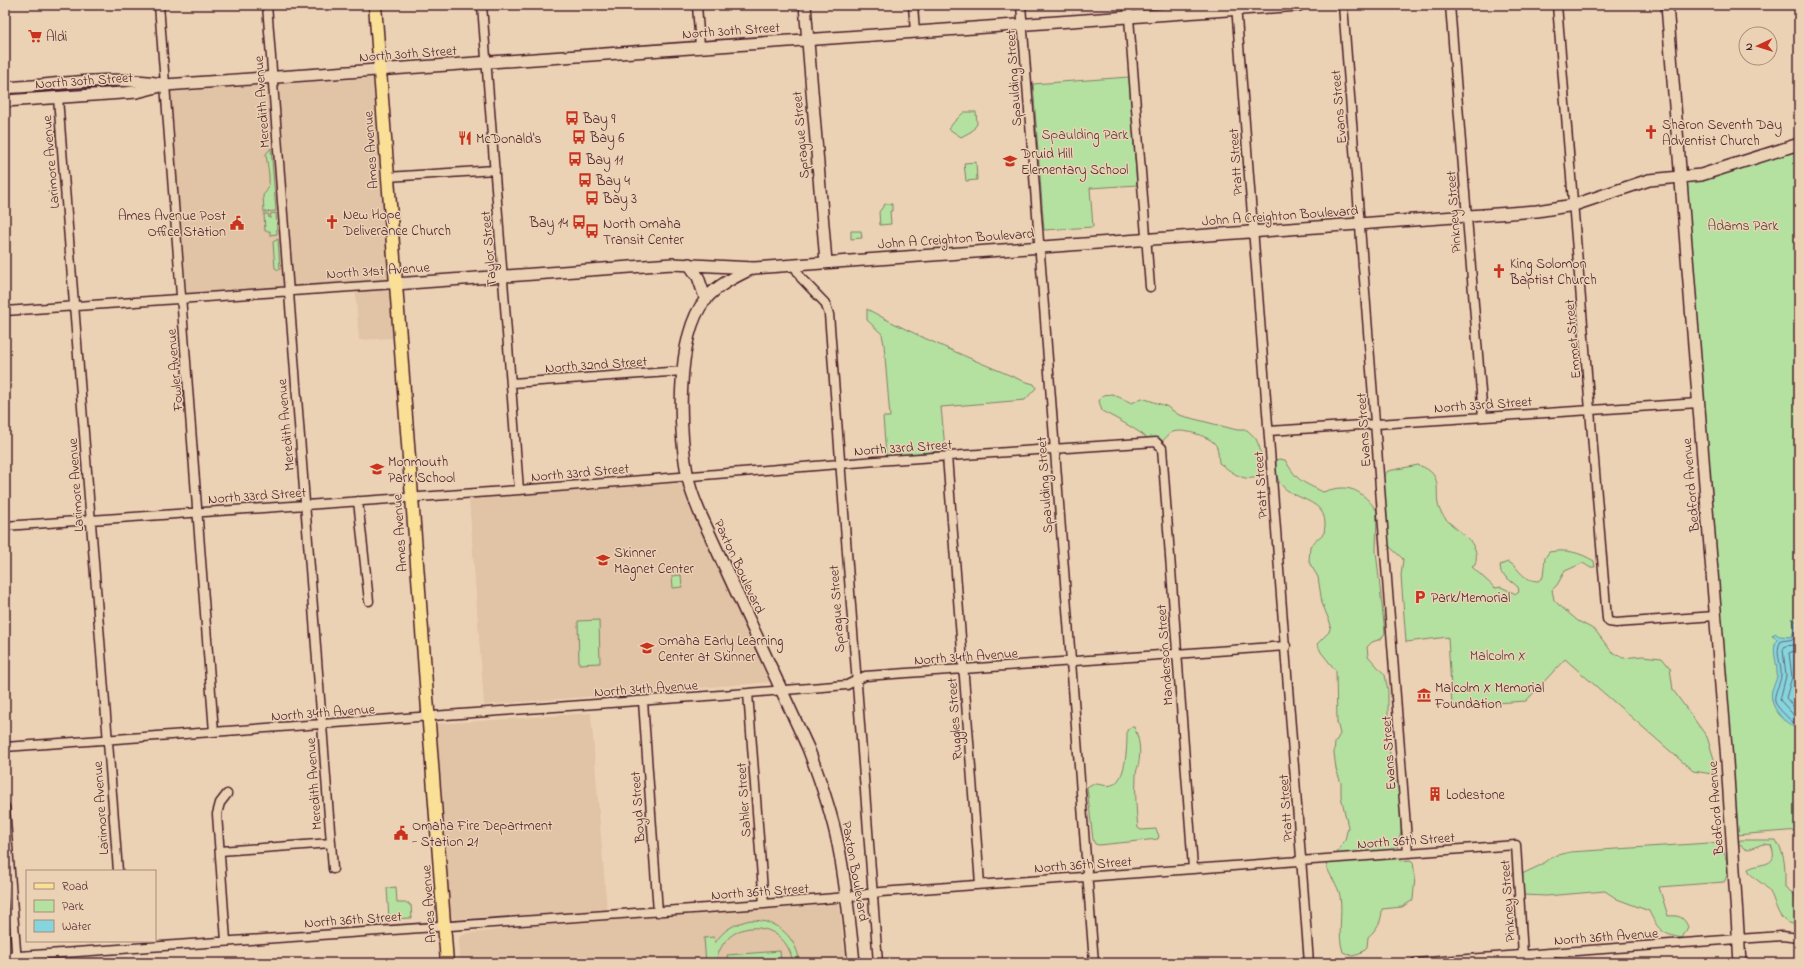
<svg xmlns="http://www.w3.org/2000/svg" width="1804" height="968" font-family="'Indie Flower',sans-serif">
<style>
.built{fill:#e1c3a5}
.green{fill:#b4e1a0;stroke:#7f8066}
.water{fill:#85d5de;stroke:#6d8c96}
.lines{fill:none;stroke-linecap:round;stroke-linejoin:round}
.shore{stroke:#626873;stroke-width:1}
.street-casing{stroke:#4a1f2b;stroke-width:11}
.secondary-casing{stroke:#4a1f2b;stroke-width:14}
.primary-casing{stroke:#4a1f2b;stroke-width:15}
.street{stroke:#ecd2b4;stroke-width:8}
.secondary{stroke:#ecd2b4;stroke-width:11}
.primary{stroke:#fadf96;stroke-width:12}
.labels{text-anchor:middle;stroke-width:3;stroke-linejoin:round;paint-order:stroke}
.street-label{font-size:14px;fill:#4a1f2b;stroke:#ecd2b4}
.poi-label{font-size:14px;fill:#4a1f2b;stroke:#ecd2b4;text-anchor:start}
.park-label{font-size:14px;fill:#5a3c3d;stroke:#ecd2b4}
</style>
<rect width="100%" height="100%" fill="#ecd2b4"/>
<filter id="ink" filterUnits="userSpaceOnUse"><feTurbulence type="fractalNoise" baseFrequency=".025" numOctaves="2"/><feDisplacementMap in="SourceGraphic" scale="8" xChannelSelector="R" yChannelSelector="G"/><feConvolveMatrix kernelMatrix="1 2 1 2 8 2 1 2 1" color-interpolation-filters="sRGB"/></filter>
<g filter="url(#ink)">
<path class="built" d="M373,78L393,338L359,340L355,284L187,294L170,92Z
M683,483L688,504L772,682L484,705L469,498Z
M591,713L607,911L450,919L436,724Z
M839,904L846,963H460L459,939L460,936L468,933L491,931L508,928Z"/>
<path class="green" d="M1129,77L1137,185L1090,188L1093,227L1044,230L1033,84Z
M964,112H976L977,124L972,131L961,137L949,129L953,123Z
M271,148L276,211L264,212L263,195C274,187 267,166 266,154Z
M1799,149V830L1736,835L1686,184L1690,181Z
M976,162L977,180L966,181L964,163Z
M885,204H892V211H890L891,224L880,225L879,212Z
M276,213L277,234L270,235V231H265L264,214H268L269,218H271L270,214Z
M851,231H861L862,238L851,239Z
M278,239L280,269L279,270L275,268L273,242Z
M867,309C917,337 970,358 1023,381L1034,384L1036,388L1025,400L941,407L945,448L943,451L886,456L883,417H890L884,345L882,334L867,320Z
M1112,394L1132,403L1142,398L1166,406L1179,415L1237,430H1247C1250,433 1254,436 1256,439C1261,449 1269,475 1253,478C1241,481 1228,469 1219,463C1218,457 1219,447 1214,443C1208,436 1180,427 1171,433C1163,438 1165,445 1151,441C1148,439 1145,436 1142,434C1129,425 1115,418 1102,411L1099,401L1103,395Z
M1279,459L1285,460C1298,482 1301,481 1323,492C1348,483 1361,489 1377,511L1376,551L1385,633L1381,639L1372,642L1367,647L1368,656L1385,675L1388,691V746L1393,765L1394,778L1399,789L1401,831L1397,846L1401,861L1410,860L1413,862L1415,877L1413,900L1402,907L1382,909C1382,921 1377,929 1368,937L1367,947L1360,954L1352,956L1343,952C1337,934 1343,915 1340,896C1338,884 1329,876 1326,864L1337,853L1345,840L1348,827L1341,796V783L1336,769L1334,753L1335,743L1340,734L1337,722L1336,671L1321,652L1317,644L1329,632L1331,625L1322,603L1318,577L1309,562L1310,546L1324,533C1334,487 1269,509 1276,460Z
M1418,465C1449,475 1430,497 1442,514C1454,532 1483,540 1475,565L1472,567L1495,588L1501,587L1516,594L1519,592L1518,587L1501,573L1500,565L1508,562C1520,567 1520,580 1538,581L1543,577L1545,558L1549,552C1566,549 1579,552 1594,561L1595,567H1589L1583,563L1565,571L1557,585L1552,590L1554,600L1559,605L1578,621L1595,630L1611,651L1623,658L1642,656L1662,658L1670,668L1673,690L1707,737L1715,762L1712,774L1693,771L1565,659L1526,701L1452,706L1448,637L1406,642L1401,576L1403,559L1390,547L1387,538L1383,477L1388,471Z
M681,575L682,587L673,588L672,576Z
M599,620L600,663L579,664L578,621Z
M1131,727H1134C1139,737 1141,750 1139,761C1139,766 1136,769 1136,775C1135,793 1136,810 1138,828L1141,830L1156,829L1159,836L1158,839L1099,845L1095,844L1093,840L1087,787L1092,784C1099,783 1107,788 1114,784C1127,777 1127,743 1127,730Z
M1740,840H1776C1786,857 1785,867 1785,887L1795,895C1796,905 1799,914 1799,924C1793,924 1789,924 1784,920C1776,913 1775,900 1770,892C1764,882 1751,879 1748,869C1761,862 1780,868 1771,845L1763,844L1747,850L1738,844Z
M1709,843L1720,844C1726,855 1731,871 1724,882L1659,887L1668,916C1679,915 1684,917 1688,927L1682,938C1662,934 1658,930 1649,911L1617,899L1605,891L1546,896L1523,895L1521,882L1522,874L1541,865L1551,857L1570,852Z
M396,887L397,903H409V905H411L412,918L389,919L387,888Z
M751,920C778,920 796,937 800,963H793C786,916 723,916 716,963H706L704,938L714,937L715,943C723,930 735,923 751,920Z
M780,951L781,963H728L727,955Z"/>
<path class="water" d="M1791,618L1799,623V731C1785,722 1768,708 1772,690C1774,684 1778,678 1777,672C1777,660 1771,651 1777,639L1772,636L1775,633L1779,636L1792,637L1795,626Z"/>
<g class="lines">
<path class="shore" d="M1799,626L1795,639L1781,641C1774,652 1782,663 1781,675C1781,684 1773,693 1775,702C1777,708 1793,723 1799,727
M1799,642L1794,645L1785,646L1783,650L1786,676L1780,700L1799,721
M1799,649L1789,653L1792,677L1786,698L1799,713"/>
<defs>
<path id="street" d="M159,5L214,732
M267,5L333,869
M482,5L519,490
M697,5L700,47
M913,5L915,32
M1021,5L1094,963
M1128,5L1150,287
M1236,5L1309,963
M1343,5L1408,853
M1450,5L1483,417
M1557,5L1607,619L1609,622L1616,623L1715,616
M58,98L118,871
M387,177L495,170
M794,265L801,278L825,303L829,314L878,963
M5,311L395,284
M512,383L683,371
M1269,431L1698,403
M947,456L980,884
M358,501L369,601
M5,526L519,490L876,461L1156,442L1162,448L1193,868
M748,693L764,904
M643,701L658,912
M5,747L748,693L847,685L865,676L1286,646
M5,807L17,963
M220,851L331,843
M226,941L217,814L220,803L227,794
M5,957L764,904L847,897L881,892L1516,845L1523,955
M1415,963L1738,939L1782,936L1799,938"/>
<path id="secondary" d="M805,5L826,262
M1667,5L1727,761L1740,963
M5,88C56,85 110,75 161,84
M5,101L137,92L165,85L1299,5
M689,264L698,277L706,300
M753,268C737,276 717,285 705,300C675,338 678,437 689,482C691,492 695,501 699,511L808,748C820,779 831,811 838,844C846,883 850,923 854,963
M395,284L672,264L754,268L1537,211L1574,205L1649,180L1701,175L1799,144"/>
<path id="primary" d="M375,5L447,963"/>
</defs>
<use href="#street" class="street-casing"/>
<use href="#secondary" class="secondary-casing"/>
<use href="#primary" class="primary-casing"/>
<use href="#street" class="street"/>
<use href="#secondary" class="secondary"/>
<use href="#primary" class="primary"/>
</g>
</g>
<defs>
<symbol id="supermarket-bare" viewBox="-9 -9 18 18"><path d="M-6-5.5h2.5l.6 2H6L4.5 2H-2.5L-4.4-4H-6ZM-1.5 3.2a1.3 1.3 0 1 0 .1 0ZM3 3.2a1.3 1.3 0 1 0 .1 0Z" fill="#c8321e" stroke="#ecd2b4" stroke-width="2.5" paint-order="stroke"/></symbol>
<symbol id="bus-bare" viewBox="-9 -9 18 18"><path d="M-5-6H5V4H4V6H2V4H-2V6H-4V4H-5ZM-3.5-4V0h7V-4ZM-3.5 1.2v1.5H-2V1.2ZM2 1.2v1.5H3.5V1.2Z" fill="#c8321e" stroke="#ecd2b4" stroke-width="2.5" paint-order="stroke"/></symbol>
<symbol id="church-bare" viewBox="-9 -9 18 18"><path d="M-1.2-6h2.4v3.5h3.3v2.4h-3.3V6h-2.4V-.1h-3.3v-2.4h3.3Z" fill="#c8321e" stroke="#ecd2b4" stroke-width="2.5" paint-order="stroke"/></symbol>
<symbol id="restaurant-bare" viewBox="-9 -9 18 18"><path d="M-5-6h1v4h1v-4h1v4h1v-4h1v5L-1.5 .5V6h-2V.5L-5-1ZM5-6V6H3V1.5H1.5Q1.5-4 5-6Z" fill="#c8321e" stroke="#ecd2b4" stroke-width="2.5" paint-order="stroke"/></symbol>
<symbol id="school-bare" viewBox="-9 -9 18 18"><path d="M0-5L7-2L0 1L-7-2ZM-4 1L0 2.5L4 1V4Q0 6-4 4Z" fill="#c8321e" stroke="#ecd2b4" stroke-width="2.5" paint-order="stroke"/></symbol>
<symbol id="civic-bare" viewBox="-9 -9 18 18"><path d="M-.6-6.5H3V-4.5H.6V-3L4-1V1h2V6H-6V1h2V-1L-.6-3ZM-1.2 2.5V6h2.4V2.5Z" fill="#c8321e" stroke="#ecd2b4" stroke-width="2.5" paint-order="stroke"/></symbol>
<symbol id="parking-bare" viewBox="-9 -9 18 18"><path d="M-3.5-5.5H1a3.5 3.5 0 0 1 0 7H-1V5.5H-3.5ZM-1-3.4V-.6H.8a1.4 1.4 0 0 0 0-2.8Z" fill="#c8321e" stroke="#ecd2b4" stroke-width="2.5" paint-order="stroke"/></symbol>
<symbol id="museum-bare" viewBox="-9 -9 18 18"><path d="M0-6L6-3V-2H-6V-3ZM-5-1h2V3h-2ZM-1-1h2V3h-2ZM3-1h2V3H3ZM-6 4H6V6H-6Z" fill="#c8321e" stroke="#ecd2b4" stroke-width="2.5" paint-order="stroke"/></symbol>
<symbol id="building-bare" viewBox="-9 -9 18 18"><path d="M-4-6H4V6H1V3H-1V6H-4ZM-2.5-4.3h1.7v1.8h-1.7ZM.8-4.3h1.7v1.8H.8ZM-2.5-1h1.7V.8h-1.7ZM.8-1h1.7V.8H.8Z" fill="#c8321e" stroke="#ecd2b4" stroke-width="2.5" paint-order="stroke"/></symbol>
</defs>
<g fill-rule="evenodd">
<use href="#supermarket-bare" x="25" y="26" width="20" height="20"/>
<use href="#bus-bare" x="562" y="108" width="20" height="20"/>
<use href="#church-bare" x="1641" y="122" width="20" height="20"/>
<use href="#bus-bare" x="569" y="127" width="20" height="20"/>
<use href="#restaurant-bare" x="455" y="128" width="20" height="20"/>
<use href="#bus-bare" x="565" y="149" width="20" height="20"/>
<use href="#school-bare" x="1000" y="151" width="20" height="20"/>
<use href="#bus-bare" x="575" y="170" width="20" height="20"/>
<use href="#bus-bare" x="582" y="188" width="20" height="20"/>
<use href="#church-bare" x="322" y="212" width="20" height="20"/>
<use href="#bus-bare" x="569" y="212" width="20" height="20"/>
<use href="#civic-bare" x="227" y="213" width="20" height="20"/>
<use href="#bus-bare" x="582" y="221" width="20" height="20"/>
<use href="#church-bare" x="1489" y="261" width="20" height="20"/>
<use href="#school-bare" x="367" y="459" width="20" height="20"/>
<use href="#school-bare" x="593" y="550" width="20" height="20"/>
<use href="#parking-bare" x="1410" y="587" width="20" height="20"/>
<use href="#school-bare" x="637" y="638" width="20" height="20"/>
<use href="#museum-bare" x="1414" y="685" width="20" height="20"/>
<use href="#building-bare" x="1425" y="784" width="20" height="20"/>
<use href="#civic-bare" x="391" y="823" width="20" height="20"/>
</g>
<g class="labels">
<g class="street-label">
<text transform="translate(731 30) rotate(-4)" y="5">North 30th Street</text>
<text transform="translate(408 53) rotate(-4)" y="5">North 30th Street</text>
<text transform="translate(1013 78) rotate(-94)" y="5">Spaulding Street</text>
<text transform="translate(84 80) rotate(-4)" y="5">North 30th Street</text>
<text transform="translate(261 102) rotate(-94)" y="5">Meredith Avenue</text>
<text transform="translate(1338 107) rotate(-95)" y="5">Evans Street</text>
<text transform="translate(800 135) rotate(-95)" y="5">Sprague Street</text>
<text transform="translate(370 150) rotate(-94)" y="5">Ames Avenue</text>
<text transform="translate(50 162) rotate(-95)" y="5">Larimore Avenue</text>
<text transform="translate(1235 162) rotate(-94)" y="5">Pratt Street</text>
<text transform="translate(1453 212) rotate(-94)" y="5">Pinkney Street</text>
<text transform="translate(1280 215) rotate(-4)" y="5">John A Creighton Boulevard</text>
<text transform="translate(956 238) rotate(-4)" y="5">John A Creighton Boulevard</text>
<text transform="translate(488 249) rotate(-95)" y="5">Taylor Street</text>
<text transform="translate(378 270) rotate(-4)" y="5">North 31st Avenue</text>
<text transform="translate(1572 339) rotate(-95)" y="5">Emmet Street</text>
<text transform="translate(596 364) rotate(-4)" y="5">North 32nd Street</text>
<text transform="translate(174 370) rotate(-95)" y="5">Fowler Avenue</text>
<text transform="translate(1483 404) rotate(-4)" y="5">North 33rd Street</text>
<text transform="translate(285 425) rotate(-95)" y="5">Meredith Avenue</text>
<text transform="translate(1363 430) rotate(-94)" y="5">Evans Street</text>
<text transform="translate(903 447) rotate(-4)" y="5">North 33rd Street</text>
<text transform="translate(580 472) rotate(-5)" y="5">North 33rd Street</text>
<text transform="translate(75 485) rotate(-94)" y="5">Larimore Avenue</text>
<text transform="translate(1044 485) rotate(-94)" y="5">Spaulding Street</text>
<text transform="translate(1260 485) rotate(-94)" y="5">Pratt Street</text>
<text transform="translate(1690 485) rotate(-95)" y="5">Bedford Avenue</text>
<text transform="translate(257 495) rotate(-4)" y="5">North 33rd Street</text>
<text transform="translate(399 533) rotate(-94)" y="5">Ames Avenue</text>
<text transform="translate(740 566) rotate(65)" y="5">Paxton Boulevard</text>
<text transform="translate(836 609) rotate(-94)" y="5">Sprague Street</text>
<text transform="translate(1164 655) rotate(-94)" y="5">Manderson Street</text>
<text transform="translate(966 656) rotate(-4)" y="5">North 34th Avenue</text>
<text transform="translate(646 688) rotate(-4)" y="5">North 34th Avenue</text>
<text transform="translate(323 712) rotate(-4)" y="5">North 34th Avenue</text>
<text transform="translate(954 719) rotate(-94)" y="5">Ruggles Street</text>
<text transform="translate(1388 753) rotate(-94)" y="5">Evans Street</text>
<text transform="translate(313 784) rotate(-94)" y="5">Meredith Avenue</text>
<text transform="translate(743 800) rotate(-94)" y="5">Sahler Street</text>
<text transform="translate(637 807) rotate(-94)" y="5">Boyd Street</text>
<text transform="translate(100 808) rotate(-94)" y="5">Larimore Avenue</text>
<text transform="translate(1285 808) rotate(-94)" y="5">Pratt Street</text>
<text transform="translate(1715 808) rotate(-94)" y="5">Bedford Avenue</text>
<text transform="translate(1406 840) rotate(-4)" y="5">North 36th Street</text>
<text transform="translate(1083 864) rotate(-4)" y="5">North 36th Street</text>
<text transform="translate(856 871) rotate(80)" y="5">Paxton Boulevard</text>
<text transform="translate(760 891) rotate(-4)" y="5">North 36th Street</text>
<text transform="translate(1507 901) rotate(-94)" y="5">Pinkney Street</text>
<text transform="translate(428 904) rotate(-94)" y="5">Ames Avenue</text>
<text transform="translate(353 919) rotate(-4)" y="5">North 36th Street</text>
<text transform="translate(1606 936) rotate(-4)" y="5">North 36th Avenue</text>
</g>
<g class="poi-label">
<text x="46" y="41">Aldi</text>
<text x="583" y="123">Bay 9</text>
<text x="1662" y="129">Sharon Seventh Day<tspan x="1662" dy="16">Adventist Church</tspan></text>
<text x="590" y="142">Bay 6</text>
<text x="476" y="143">McDonald's</text>
<text x="1021" y="158">Druid Hill<tspan x="1021" dy="16">Elementary School</tspan></text>
<text x="586" y="164">Bay 11</text>
<text x="596" y="185">Bay 4</text>
<text x="603" y="203">Bay 3</text>
<text x="343" y="219">New Hope<tspan x="343" dy="16">Deliverance Church</tspan></text>
<text x="226" y="220" text-anchor="end">Ames Avenue Post<tspan x="226" dy="16">Office Station</tspan></text>
<text x="568" y="227" text-anchor="end">Bay 14</text>
<text x="603" y="228">North Omaha<tspan x="603" dy="16">Transit Center</tspan></text>
<text x="1510" y="268">King Solomon<tspan x="1510" dy="16">Baptist Church</tspan></text>
<text x="388" y="466">Monmouth<tspan x="388" dy="16">Park School</tspan></text>
<text x="614" y="557">Skinner<tspan x="614" dy="16">Magnet Center</tspan></text>
<text x="1431" y="602">Park/Memorial</text>
<text x="658" y="645">Omaha Early Learning<tspan x="658" dy="16">Center at Skinner</tspan></text>
<text x="1435" y="692">Malcolm X Memorial<tspan x="1435" dy="16">Foundation</tspan></text>
<text x="1446" y="799">Lodestone</text>
<text x="412" y="830">Omaha Fire Department<tspan x="412" dy="16">- Station 21</tspan></text>
</g>
<g class="park-label">
<text x="1085" y="139">Spaulding Park</text>
<text x="1743" y="230">Adams Park</text>
<text x="1498" y="660">Malcolm X</text>
</g>
</g>
<rect width="1804" height="968" fill="none" stroke="#ecd2b4" stroke-width="20"/>
<rect x="10" y="10" width="1784" height="948" fill="none" stroke="#4a1f2b" stroke-width="1.5" filter="url(#ink)"/>
<rect x="26" y="870" width="130" height="72" fill="#ecd2b4" stroke="#ab8a7d"/>
<rect x="34" y="883" width="20" height="6" fill="#fadf96" stroke="#ab8a7d"/>
<text x="62" y="890" font-size="12" fill="#4a1f2b">Road</text>
<rect x="34" y="900" width="20" height="12" fill="#b4e1a0" stroke="#ab8a7d"/>
<text x="62" y="910" font-size="12" fill="#4a1f2b">Park</text>
<rect x="34" y="920" width="20" height="12" fill="#85d5de" stroke="#ab8a7d"/>
<text x="62" y="930" font-size="12" fill="#4a1f2b">Water</text>
<g transform="translate(1758 46) rotate(266)"><circle r="19" fill="#ecd2b4" stroke="#ab8a7d"/>
<path d="M0-3L7 15L0 10L-7 15Z" fill="#c8321e"/>
<text y="-6" font-size="11" font-weight="bold" text-anchor="middle" fill="#4a1f2b">N</text>
</g>
</svg>
